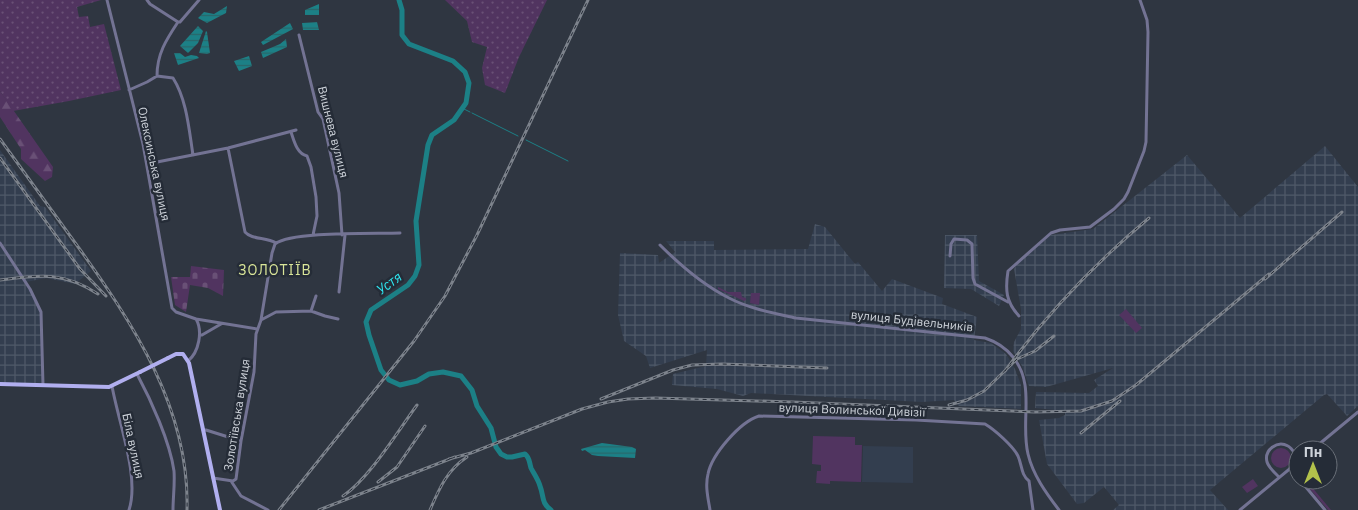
<svg xmlns="http://www.w3.org/2000/svg" width="1358" height="510" font-family="'IBM Plex Sans',sans-serif">
<style>
.built{fill:#333e4f}
.industrial{fill:url(#industrial-grid)}
.green{fill:#513460}
.forest{fill:url(#forest-firs)}
.cemetery{fill:url(#cemetery-stones)}
.garden{fill:url(#garden-dots)}
.water{fill:url(#water-rules)}
.lines{fill:none;stroke-linecap:round;stroke-linejoin:round}
.stream{stroke:#1c8086;stroke-width:1}
.river{stroke:#1c8086;stroke-width:5}
.minor{stroke:#737393;stroke-width:3}
.major{stroke:#b1afef;stroke-width:4}
.rail-casing{stroke:#7d838c;stroke-width:3}
.rail{stroke:#252c37;stroke-width:1;stroke-dasharray:4;stroke-linecap:butt}
.major-bridge{stroke:#b1afef;stroke-width:4}
.labels{text-anchor:middle;stroke-width:5;stroke-linejoin:round;paint-order:stroke}
.street-label{font-size:12px;fill:#ced3da;stroke:#252c37}
.neighbourhood-label{font-size:14px;letter-spacing:1px;fill:#dae699;stroke:#252c37}
.water-label{font-size:14px;font-style:italic;fill:#2ee9f3;stroke:#252c37}
</style>
<defs>
<pattern id="industrial-grid" width="8" height="8" patternUnits="userSpaceOnUse" patternTransform="scale(1.25)"><rect width="8" height="8" fill="#333e4f"/><path d="M0 4h8M4 0v8" fill="none" stroke="#4f5968"/></pattern>
<pattern id="forest-firs" width="22" height="20" patternUnits="userSpaceOnUse" patternTransform="scale(1.25)"><rect width="22" height="20" fill="#513460"/><path d="M5 1l3.5 6h-7zM16 11l3.5 6h-7z" fill="#695076"/></pattern>
<pattern id="cemetery-stones" width="16" height="16" patternUnits="userSpaceOnUse" patternTransform="scale(1.25)"><rect width="16" height="16" fill="#513460"/><path d="M2 7V4a2 2 0 0 1 4 0v3zM10 15v-3a2 2 0 0 1 4 0v3z" fill="#695076"/></pattern>
<pattern id="garden-dots" width="8" height="8" patternUnits="userSpaceOnUse" patternTransform="scale(1.25)"><rect width="8" height="8" fill="#513460"/><path d="M2 2h.1M6 6h.1" fill="none" stroke="#695076" stroke-width="1.8" stroke-linecap="round"/></pattern>
<pattern id="water-rules" width="6" height="5" patternUnits="userSpaceOnUse" patternTransform="scale(1.25)"><rect width="6" height="5" fill="#1c8086"/><path d="M0 2.5h6" fill="none" stroke="#2a666a"/></pattern>
</defs>
<rect width="100%" height="100%" fill="#2f3641"/>
<path class="built" d="M863,446L913,447V483L862,482Z"/>
<path class="industrial" d="M1325,146L1358,187V406L1347,416L1327,394L1324,395L1210,490L1228,510H1113L1119,505L1104,487L1084,503L1077,504L1047,464L1039,420L1059,418L1065,415V411L1035,408L1036,392L1089,393L1098,386L1094,380L1113,368L1046,387L1029,386L1022,366L1013,351L1014,342L1021,329V309L1014,269L1018,263L1051,235L1093,229L1187,155L1240,218Z
M0,150L40,206L45,207L91,271L75,284L46,278L26,282L41,312L43,385L0,384Z
M815,224L825,227L855,264L858,262L882,291L892,279L943,298L942,304L977,317L974,340L991,343L1006,354L1015,369L1021,385V409L959,406L954,400L922,402L751,393L743,396L717,389L672,385L673,374L706,366L707,350L650,368L646,356L624,341L618,315L620,253L658,255L659,263L675,252L666,241H714V250L808,249Z
M945,235H977L979,281L1004,295L999,306L971,289L944,288Z"/>
<path class="green" d="M718,287L728,292H741L742,297L746,298V300L744,301L718,289Z
M751,293H760L759,305L750,303Z
M1126,309L1142,328L1136,333L1119,315Z
M813,436L855,437V445H862L861,482L830,481V484L816,483L817,471H821V465L812,464Z
M1271 458a10 10 0 1 1 20 0a10 10 0 1 1-20 0Z
M1253,479L1258,486L1247,493L1242,487Z
M1302,480H1306L1331,510H1328Z"/>
<path class="forest" d="M0,91L53,167L52,177L45,181L21,159V149L0,117Z"/>
<path class="cemetery" d="M191,266L224,270L223,296L208,288L190,285L186,312L175,305L171,277H190Z"/>
<path class="garden" d="M0,0H101L77,7L79,17L88,16L90,27L104,24L121,90L69,101L13,111L0,91Z
M445,0H547L519,57L505,93L485,85L482,68L487,47L472,42L467,21Z"/>
<path class="water" d="M319,4V15H305V10Z
M227,6L226,13L207,23L198,18L204,12L214,14Z
M317,22L319,30H303L302,23Z
M290,23L293,29L263,45L261,42Z
M198,26L203,31L198,43L188,53L180,46Z
M206,31L207,32L210,53L207,54L199,53Z
M286,39L287,47L263,58L261,52L280,44Z
M174,53H180L185,57L191,55L197,56L199,58L178,65Z
M249,56L252,66L239,71L234,61Z
M602,443L632,447L636,449L635,458L598,456L592,455L585,450L582,451L581,449Z"/>
<g class="lines">
<path class="stream" d="M462,108L470,112
M472,113L518,136
M526,140L568,161"/>
<path class="river" d="M399,0L402,10V35L409,44L453,61L465,72L469,83L466,103L454,120L432,135L428,145L416,221L419,265L415,276L408,285L371,310L366,322L369,335L381,370L389,380L400,385L417,381L429,374L443,372L461,376L472,390L477,406L491,428L496,447L501,454L507,457H512L525,454C530,458 529,462 531,468C534,474 538,479 540,486C544,496 541,503 551,510"/>
<path class="minor" d="M107,0L143,144L172,308L176,312L196,319C203,331 199,352 188,361
M147,0L150,4L178,22
M299,35L318,112L323,119L339,193L342,235
M157,76C157,54 166,40 178,22H180L199,0
M129,90L147,82L157,76L173,78C187,100 189,130 193,155
M291,132C294,141 297,154 307,156L311,167L316,197L317,216L313,235
M228,148L245,232C252,240 266,237 276,243
M147,164L228,148L296,130
M0,243L30,289L41,312L43,385
M660,245C680,265 703,285 729,298C750,309 774,313 796,318L985,338C997,342 1005,347 1013,357C1036,385 1020,421 1028,454C1033,475 1046,493 1059,510
M950,256L951,244L954,239L967,240L972,244L973,278L975,284L1008,302
M339,292L345,235
M311,311L316,296
M1019,316C1006,302 1005,290 1008,271L1051,233L1060,230L1090,227L1114,209L1124,199L1128,192L1144,151L1146,142L1148,32L1147,20L1140,0
M196,319L257,329
M261,320L276,312L311,311L325,316L338,319
M200,335H202L221,324
M137,374C151,400 170,442 174,471C175,484 173,497 173,510
M112,386C118,421 140,477 129,510
M203,430H206L241,441
M1312,450L1358,412
M1290,468L1298,477
M1279,477C1275,473 1269,468 1267,462C1264,450 1277,440 1288,446C1292,448 1295,454 1298,458
M213,478L233,481L236,479L241,441L254,372L256,334L261,320L272,253L275,244C292,231 375,234 400,233
M1300,480L1325,510
M231,481L241,496L268,510
M1029,481L1033,510
M710,510C708,498 705,486 708,474C712,454 740,422 759,416L916,420L985,424C995,430 1013,446 1018,456C1022,465 1021,475 1029,481
M1240,510L1298,462"/>
<path class="major" d="M168,358L176,354H183L189,363L220,510
M0,384L109,387L140,372"/>
<defs>
<path id="rail" d="M0,139C25,174 51,209 76,244C133,323 190,409 187,510
M0,158L80,269L106,296
M1265,279L1342,212
M0,280C40,275 63,271 98,294
M1005,371C1046,315 1095,263 1149,218
M601,399L673,370L692,365L722,364L827,368
M949,405L967,400L984,391L1017,359L1035,351L1054,336
M1081,433L1120,401
M449,459L471,453L582,409L608,402L628,399L655,398L792,402L1035,412L1081,411L1112,401L1136,385L1269,274
M378,482L397,467L425,426
M343,496C369,479 398,431 417,405
M279,510L414,341L445,296L477,235L588,0
M319,510L455,457
M430,510C439,489 447,470 467,457"/>
</defs>
<use href="#rail" class="rail-casing"/>
<use href="#rail" class="rail"/>
<path class="major-bridge" d="M140,372L168,358"/>
</g>
<g class="labels">
<g class="street-label">
<text transform="translate(333 132) rotate(76)" y="4">Вишнева вулиця</text>
<text transform="translate(154 164) rotate(78)" y="4">Олексинська вулиця</text>
<text transform="translate(912 321) rotate(6)" y="4">вулиця Будівельників</text>
<text transform="translate(852 410) rotate(2)" y="4">вулиця Волинської Дивізії</text>
<text transform="translate(237 415) rotate(-81)" y="4">Золотіївська вулиця</text>
<text transform="translate(133 446) rotate(78)" y="4">Біла вулиця</text>
</g>
<g class="neighbourhood-label">
<text x="275" y="275">ЗОЛОТІЇВ</text>
</g>
<g class="water-label">
<text transform="translate(389 283) rotate(-37)" y="5">Устя</text>
</g>
</g>
<g transform="translate(1313 465)"><circle r="24" fill="#252c37" stroke="#696f78"/>
<path d="M0-4L9 19L0 12L-9 19Z" fill="#b3c24b"/>
<text y="-8" font-size="14" font-weight="bold" text-anchor="middle" fill="#ced3da">Пн</text>
</g>
</svg>
